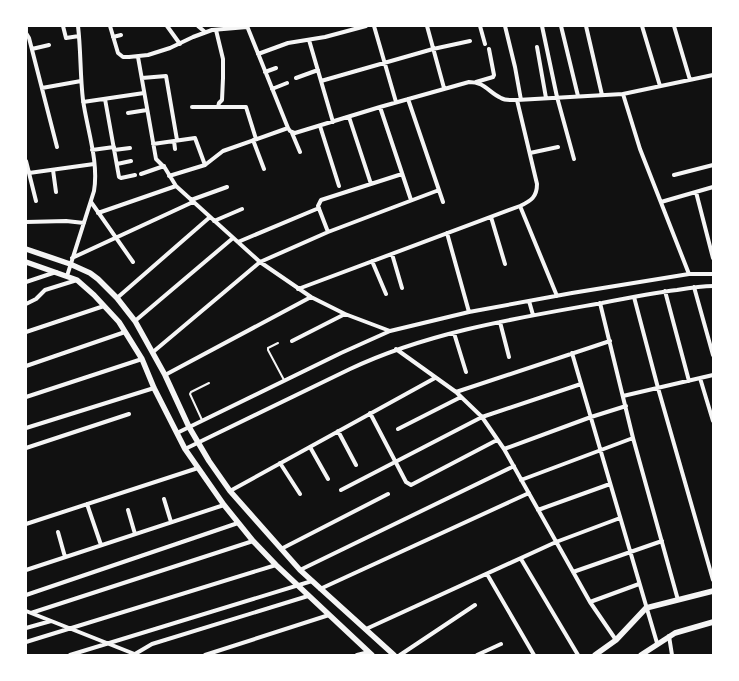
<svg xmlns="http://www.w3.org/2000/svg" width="739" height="681" font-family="Cabin,sans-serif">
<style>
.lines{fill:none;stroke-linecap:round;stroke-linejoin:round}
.service{stroke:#f5f5f5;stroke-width:2}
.minor{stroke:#f5f5f5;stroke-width:4}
.tertiary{stroke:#f5f5f5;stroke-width:5.5}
</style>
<rect width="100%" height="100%" fill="#111"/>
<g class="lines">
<path class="service" d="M278,343L268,348V350L284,380
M202,420L190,394L191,392L209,383"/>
<path class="minor" d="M26,26V34
M63,26L66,38L79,36
M110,26L118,53L123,57H129L148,55L170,48L193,37L212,30L247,27
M167,26L180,44
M198,26L205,32
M247,26L288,128L290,131L295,133L380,107L469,82C485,82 488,92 501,98C506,101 512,100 517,100L623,94L713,75
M374,26L396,102
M427,26L444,88
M480,26L485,44
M505,26L515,67L521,100
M542,26L557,97L574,159
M561,26L578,96
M586,26L602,95
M642,26L660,86
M674,26L690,80
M216,30L223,59V78L222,100L219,103L218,107
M26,33L29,38L57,147
M113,37L121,35
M309,40L333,122
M537,47L546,98
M32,49L49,45
M258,54L288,43L325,37L366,26
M138,57L156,159L165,168L176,186L260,262L311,297L345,314L390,331
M265,72L276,68
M142,78L166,76L177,140
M296,78L318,70
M321,81L433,49L470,41
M476,82L493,77L494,75L489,49
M42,88L81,81
M272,89L287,83
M623,94L640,149L689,274
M105,99L119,177L121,178L135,175
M408,99L443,202
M83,102L144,93
M192,107H246L256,139
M380,107L411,200
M128,113L147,110
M349,117L371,184
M320,126L339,186
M292,133L300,152
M253,140L264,169
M174,141L175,149
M153,144L195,138L205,165
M92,150L114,147
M114,150L130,148
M530,153L558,147
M26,161L36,201
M117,164L131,161
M53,170L56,192
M29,173L94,164
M141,174L164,166
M674,175L713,165
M169,176L205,165L223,151L288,128
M696,192L713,258
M191,200L227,187
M91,202L133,262
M661,202L713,187
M520,206L557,296
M98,213L176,186
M491,217L505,264
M214,221L242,209
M26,222L66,221L84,223
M328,232L318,206L321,200L402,174
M447,233L469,312
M238,242L319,208
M392,254L402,288
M72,258L193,202
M372,261L386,294
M67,276L94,191C99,162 87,129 83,100C80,75 81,51 78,26
M26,282L56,272
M694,287L713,355
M298,289L520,206C531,201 537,197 537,184L517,100
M665,291L689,381
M634,297L658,388L713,580
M117,298L210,217
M529,301L533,315
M600,303L633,438L678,600
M26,304L36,299L45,290L77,280
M135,321L233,238
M500,322L509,357
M26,332L104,306
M454,333L466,372
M292,341L345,314
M396,349L456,392L482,417L504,449L590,602L616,640
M153,352L260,262L328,232L439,190
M572,353L657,643
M26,366L125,332
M165,375L311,297
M700,378L713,421
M456,392L610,341
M623,396L713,375
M26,397L142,359
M370,413L406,482L411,485L497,440
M26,428L154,388
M398,429L461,397
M338,431L356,465
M177,433L341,353L390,331L469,312L572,293L689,274H713
M310,447L328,479
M26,448L129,414
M185,449L350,369C428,332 517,318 602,303C627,298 652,293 677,290C689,288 701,286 713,286
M504,449L591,417L626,406
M280,463L300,494
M521,480L633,438
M341,490L482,417L581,384
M230,491L435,378
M164,499L171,522
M87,504L101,545
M128,510L135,534
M538,510L610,484
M26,524L198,468
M58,532L65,557
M281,549L388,494
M521,559L578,655
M26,570L224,505
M300,570L514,466
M573,572L662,541
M487,574L534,655
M320,589L529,493
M26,595L238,523
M590,602L639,584
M26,611L137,655
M31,613L253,541
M26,628L51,621
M366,629L556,542L620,518
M669,636L672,655
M26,642L276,565
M135,654L152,644L308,596
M70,655L312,581
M205,655L329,615
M357,655L369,652
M400,655L475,605
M477,655L501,644"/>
<path class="tertiary" d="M26,249L70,264L90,273L98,279L117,298L135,321L165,375L189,427L209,461L230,491L300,570L394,655
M26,262L77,280L94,295L119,322L142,359L154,388L185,449L224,505L253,541L276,565L372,655
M595,655L616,640L646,608L713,591
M641,655L675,633L713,622"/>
</g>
<rect width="739" height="681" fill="none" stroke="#ffffff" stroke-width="54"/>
</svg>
